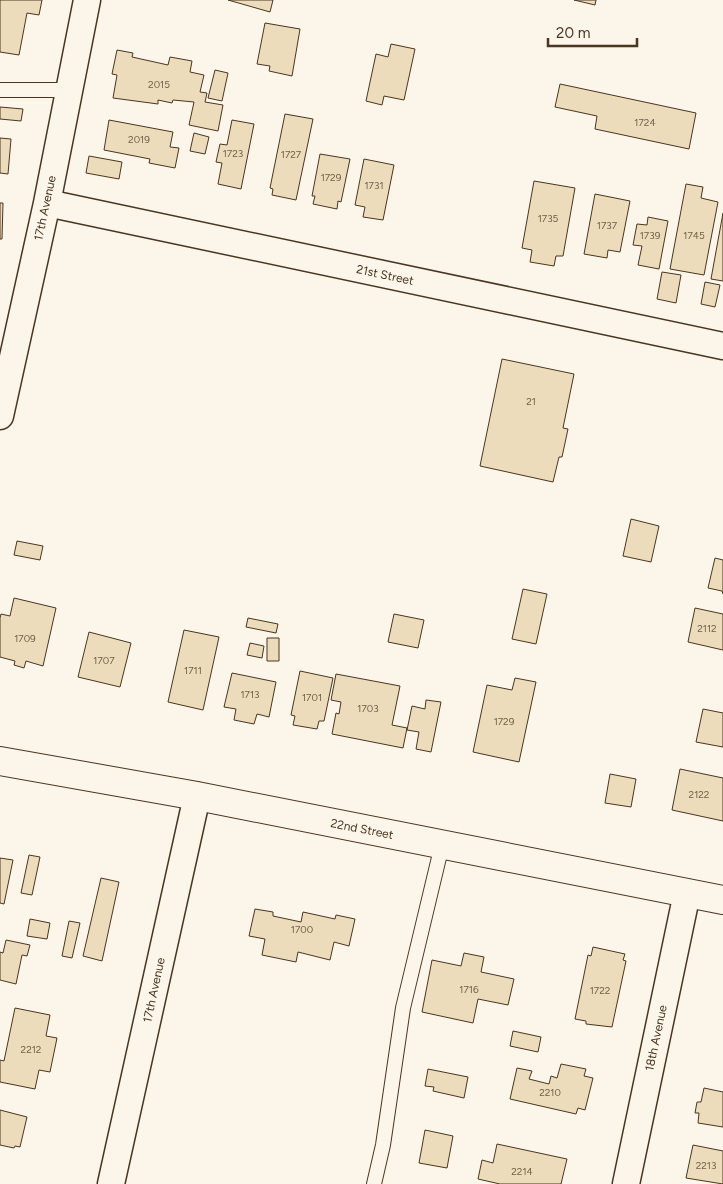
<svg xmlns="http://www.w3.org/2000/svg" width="723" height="1184" font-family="Figtree,sans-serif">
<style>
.building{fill:#ecdcbc;stroke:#4a3520}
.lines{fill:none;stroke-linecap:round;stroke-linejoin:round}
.service-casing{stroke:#4a3520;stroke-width:16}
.minor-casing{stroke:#4a3520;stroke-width:29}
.tertiary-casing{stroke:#4a3520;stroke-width:30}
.service{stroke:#fbf6e9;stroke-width:14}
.minor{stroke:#fbf6e9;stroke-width:26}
.tertiary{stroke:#fbf6e9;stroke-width:28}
.labels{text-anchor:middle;stroke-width:4;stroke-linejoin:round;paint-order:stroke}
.number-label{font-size:10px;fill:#725f47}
.street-label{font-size:12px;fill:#4a3520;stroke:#fbf6e9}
</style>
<rect width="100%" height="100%" fill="#fbf6e9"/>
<path class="building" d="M0,0H42L39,15L27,13L19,55L0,52Z
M228,0H273L270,12Z
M574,0H596L595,5Z
M265,23L300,29L292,76L269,71L270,66L257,64Z
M391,44L415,49L404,100L384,96L382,105L366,101L376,54L388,57Z
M117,50L133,53L132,57L168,65L170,57L192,61L190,72L204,75L200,92L207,93L205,102L223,105L218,131L189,125L194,102L173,100L172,103L158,100V104L113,98L117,75L112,74Z
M215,70L228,73L222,101L208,98Z
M560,84L696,113L689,149L595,129L597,116L555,107Z
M0,107L23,109L21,121L0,119Z
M285,114L313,119L296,200L272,195L273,189L270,188Z
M109,120L173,132L170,147L179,148L175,168L149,163L150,159L104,150Z
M232,120L254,124L241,189L218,184L222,163L216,162L220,144L227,145Z
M194,133L209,137L205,154L190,151Z
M0,138L11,139L8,174L0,173Z
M320,154L350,159L341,202L338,201L337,209L313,204L315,196H312Z
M89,156L122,162L119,179L86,173Z
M364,159L394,165L383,220L363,217L365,207L355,205Z
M534,181L575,188L563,256H556L554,266L530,262L532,250L522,248Z
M686,184L703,187L701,198L718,202L704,275L670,269Z
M595,194L630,201L620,252L608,250L607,258L584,254Z
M0,203H3L2,239H0Z
M723,213V281L711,279Z
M648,217L668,221L659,269L638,265L642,246L633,245L637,224L647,225Z
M662,272L681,275L676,303L657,299Z
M705,282L720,285L715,307L701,304Z
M502,359L574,374L563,428L568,429L562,457H559L553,482L480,466Z
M631,519L659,526L651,562L623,556Z
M17,541L43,546L40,560L14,555Z
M715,558L723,560V594L722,591L708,588Z
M523,589L547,594L536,644L512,639Z
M14,598L56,608L43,666L26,661L24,668L14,665L15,661L0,657V618L1,614L10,616Z
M695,608L723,614V650L688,642Z
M394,614L424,620L418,648L388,642Z
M248,618L278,624L276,633L246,627Z
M184,630L219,637L203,710L168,702Z
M89,632L131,643L120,687L78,677Z
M267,638H279V661H267Z
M250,643L264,646L262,658L247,655Z
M300,671L333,678L324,721H319L317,729L293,725L295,716L291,715Z
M232,673L276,682L269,717L257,714L254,724L234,720L236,709L224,707Z
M336,674L400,686L392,725L407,728L403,748L332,734L336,713L339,714L341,702L331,700Z
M515,678L536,682L519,762L473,752L487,685L512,690Z
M426,700L441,702L431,752L416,749L419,732L407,730L412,706L425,709Z
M703,709L723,713V747L696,742Z
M680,769L723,778V821L672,810Z
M610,774L636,779L631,807L605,803Z
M29,855L40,857L32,895L21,893Z
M0,858L13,860L4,904L0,903Z
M101,878L119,882L102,961L83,956Z
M255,909L273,912V916L301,922L303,912L335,919L336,915L355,919L349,946L334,942L330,960L298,952L296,962L262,955L265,939L249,936Z
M30,919L50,923L47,939L27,936Z
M69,921L80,923L72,958L62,956Z
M6,940L30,945L27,956L22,955L16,984L0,980V952L3,953Z
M593,947L625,954L623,960L626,961L612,1027L586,1024V1021L575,1019L588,955L591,956Z
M464,953L484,957L481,972L514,979L508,1005L478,999L473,1023L422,1012L432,960L461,966Z
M15,1008L50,1015L46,1036L57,1038L50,1072L39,1070L35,1089L0,1082V1060L4,1061Z
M513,1031L541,1037L538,1052L510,1046Z
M561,1064L586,1069L584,1076L593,1078L585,1110L578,1108L576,1114L510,1099L517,1068L532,1071L529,1079L549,1084L551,1076L557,1078Z
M428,1069L468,1077L464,1098L433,1091L434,1087L425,1086Z
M704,1088L723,1092V1127L698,1123L699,1113H695L697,1102H701Z
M0,1110L27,1117L20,1147L15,1146L14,1148L0,1145Z
M425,1130L453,1136L447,1168L419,1163Z
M497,1144L567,1159L561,1184H500L478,1179L482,1160L493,1163Z
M693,1145L723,1151V1184L686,1178Z"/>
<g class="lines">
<defs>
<path id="service" d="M0,90H69
M374,1184L383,1145L403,1008L442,845"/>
<path id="minor" d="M47,203L723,346
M0,416L47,203L87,0
M111,1184L197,796
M626,1184L687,893"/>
<path id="tertiary" d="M0,761L197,796L723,900"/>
</defs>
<use href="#service" class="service-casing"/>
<use href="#minor" class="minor-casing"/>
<use href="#tertiary" class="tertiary-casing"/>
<use href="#service" class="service"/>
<use href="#minor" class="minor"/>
<use href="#tertiary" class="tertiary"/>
</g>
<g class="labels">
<g class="number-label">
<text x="159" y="88">2015</text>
<text x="645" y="126">1724</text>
<text x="139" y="143">2019</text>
<text x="233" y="157">1723</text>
<text x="291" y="158">1727</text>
<text x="331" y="181">1729</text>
<text x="374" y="189">1731</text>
<text x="548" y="222">1735</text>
<text x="607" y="229">1737</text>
<text x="650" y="239">1739</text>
<text x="694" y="239">1745</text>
<text x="531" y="405">21</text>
<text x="707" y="632">2112</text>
<text x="25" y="642">1709</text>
<text x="104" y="664">1707</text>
<text x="193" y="674">1711</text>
<text x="250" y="698">1713</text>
<text x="312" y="701">1701</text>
<text x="368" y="712">1703</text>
<text x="504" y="725">1729</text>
<text x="699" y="798">2122</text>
<text x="302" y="933">1700</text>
<text x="469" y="993">1716</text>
<text x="600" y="994">1722</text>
<text x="31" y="1053">2212</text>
<text x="550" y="1096">2210</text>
<text x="706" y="1169">2213</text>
<text x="522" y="1175">2214</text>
</g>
<g class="street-label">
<text transform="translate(45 208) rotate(-78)" y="4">17th Avenue</text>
<text transform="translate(385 275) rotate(12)" y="4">21st Street</text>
<text transform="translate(362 829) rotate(11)" y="4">22nd Street</text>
<text transform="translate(154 990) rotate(-78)" y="4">17th Avenue</text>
<text transform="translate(656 1038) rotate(-78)" y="4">18th Avenue</text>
</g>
</g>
<path d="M548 38v8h89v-8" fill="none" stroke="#4a3520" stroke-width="2.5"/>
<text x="556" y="38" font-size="15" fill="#4a3520" stroke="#fbf6e9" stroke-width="4" paint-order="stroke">20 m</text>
</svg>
